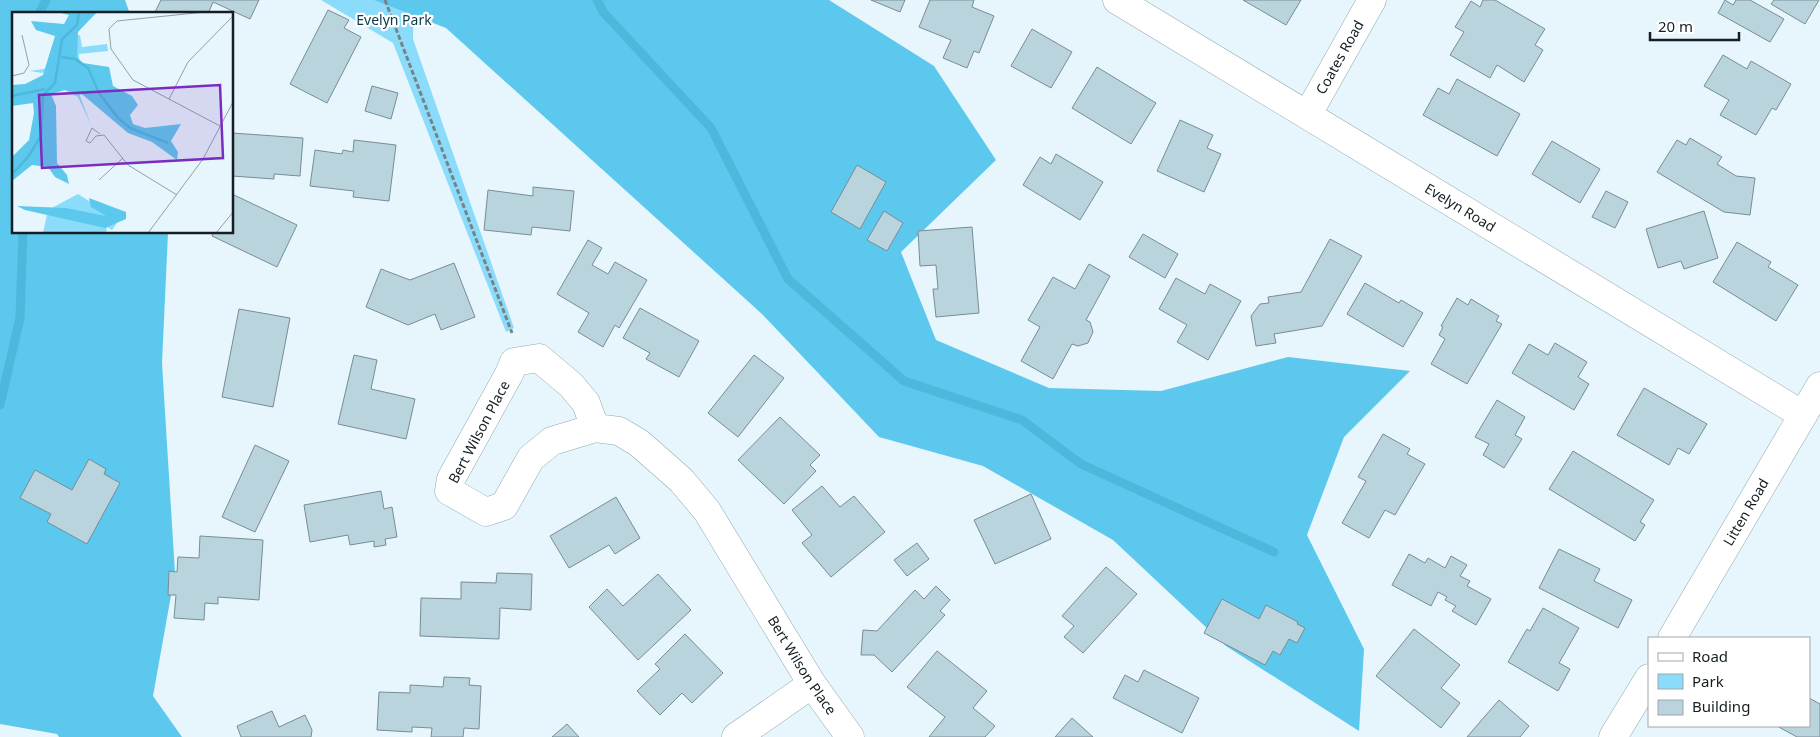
<svg xmlns="http://www.w3.org/2000/svg" width="1820" height="737" font-family="'Noto Sans',sans-serif">
<style>
.green{fill:#8adcfa}
.forest{fill:#5dc8ed}
.lines{fill:none;stroke-linecap:round;stroke-linejoin:round}
.stream{stroke:#4bb8dc;stroke-width:9}
.building{fill:#bad4de;stroke:#768d97}
.minor-casing{stroke:#91a9b3;stroke-width:29}
.path{stroke:#788388;stroke-width:3;stroke-dasharray:5 2.5;stroke-linecap:butt}
.minor{stroke:#fff;stroke-width:28}
.labels{text-anchor:middle;stroke-width:4.5;stroke-linejoin:round;paint-order:stroke}
.park-label{font-size:14px;fill:#093b4a;stroke:#fff}
.street-label{font-size:14px;fill:#151e22;stroke:#fff}
.inset-river{fill:none;stroke:#4bb8dc;stroke-width:2.5}
.inset-road{fill:none;stroke:#93a0a5;stroke-width:1}
.view{fill:#7b2cbf;fill-opacity:0.15;stroke:#7b2cbf;stroke-width:2.5}
.inset-edge{fill:none;stroke:#151e22;stroke-width:2.5}
</style>
<rect width="100%" height="100%" fill="#e7f6fc"/>
<path class="green" d="M321,0H414L413,39L514,328L506,332L393,43Z"/>
<path class="forest" d="M0,0H125L130,14H14V232L168,233L162,363L175,573L153,696L182,737H59L57,734L0,724Z
M374,0H829L934,66L996,160L901,252L936,340L1049,388L1161,391L1288,357L1410,371L1344,437L1307,535L1364,649L1359,731L1226,646L1113,540L983,466L879,437L762,314L446,28Z"/>
<g class="lines">
<path class="stream" d="M597,0L604,13L711,128L788,279L904,381L1022,420L1081,464L1274,552
M39,14L46,0
M0,405L20,318L23,232"/>
</g>
<path class="building" d="M161,0H259L250,19L213,2L208,14H154Z
M871,0H905L900,12Z
M930,0H974L972,7L994,16L979,53L974,51L967,68L943,58L951,40L919,27Z
M1243,0H1301L1286,25Z
M1483,0H1495L1545,29L1535,45L1543,50L1524,82L1497,65L1490,78L1450,55L1464,32L1455,27L1471,1L1480,7Z
M1725,0L1733,5L1736,0H1750L1784,19L1770,42L1718,13Z
M1774,0H1819L1805,24L1771,4Z
M328,10L349,20L344,28L361,37L327,103L290,84Z
M1032,29L1072,52L1051,88L1011,66Z
M1723,55L1747,69L1751,61L1791,84L1776,110L1772,108L1756,135L1720,115L1729,100L1704,86Z
M1097,67L1156,103L1131,144L1072,108Z
M1457,79L1520,114L1497,156L1423,115L1438,88L1449,94Z
M372,86L398,93L391,119L365,111Z
M1180,120L1213,135L1207,148L1221,154L1204,192L1157,171Z
M232,133L303,138L300,176L274,174V179L232,176Z
M1690,138L1722,157L1717,164L1736,176L1755,178L1750,215L1724,212L1657,172L1677,140L1686,145Z
M354,140L396,145L389,201L353,197L354,191L310,186L315,150L342,154L343,150L353,152Z
M1552,141L1600,169L1580,203L1532,174Z
M1056,154L1103,182L1080,220L1023,185L1040,157L1051,164Z
M857,165L886,182L860,229L831,212Z
M533,187L574,191L570,231L532,227L531,235L484,230L488,190L533,196Z
M1606,191L1628,202L1615,228L1592,217Z
M232,194L297,225L277,267L212,236L213,232H232Z
M884,211L903,223L887,251L867,240Z
M1704,211L1718,258L1684,269L1681,261L1658,268L1646,229Z
M972,227L979,313L936,317L933,289H938L936,265L920,266L918,231Z
M1143,234L1178,254L1165,278L1129,257Z
M1330,239L1362,256L1322,326L1274,334L1276,343L1256,346L1251,316L1260,304L1269,303L1268,297L1301,292Z
M588,240L602,248L592,265L608,274L615,262L647,280L619,328L615,325L603,347L578,332L589,313L557,294Z
M1737,242L1771,262L1768,267L1798,285L1776,321L1713,282Z
M454,263L475,317L441,330L435,314L408,325L366,307L381,269L410,280Z
M1089,264L1110,276L1086,320L1090,322L1093,332L1088,343L1078,346L1072,344L1053,379L1021,361L1040,327L1028,320L1053,277L1075,289Z
M1176,278L1205,294L1210,284L1241,301L1208,360L1177,342L1187,325L1159,309Z
M1365,283L1399,303L1401,300L1423,313L1403,347L1347,314Z
M1457,298L1468,305L1471,299L1499,316L1496,321L1502,324L1467,384L1431,364L1445,339L1439,335L1443,327L1441,326Z
M640,308L699,341L679,377L646,359L650,353L623,338Z
M239,309L290,318L273,407L222,397Z
M1555,343L1587,362L1578,377L1589,384L1574,410L1512,373L1529,344L1548,355Z
M354,355L377,360L371,389L415,399L406,439L338,424Z
M754,355L784,378L738,437L708,413Z
M1644,388L1707,424L1689,454L1678,448L1669,465L1617,435Z
M1497,400L1525,417L1515,435L1522,439L1504,468L1483,455L1489,444L1475,437Z
M780,417L820,455L810,465L816,471L784,504L738,460Z
M1383,434L1410,449L1407,454L1425,464L1395,515L1385,510L1369,538L1342,523L1366,481L1358,477Z
M255,445L289,461L255,532L222,517Z
M1573,451L1654,500L1640,522L1645,525L1635,541L1549,489Z
M89,459L106,469L104,474L120,483L87,544L47,522L51,514L20,498L35,470L72,490Z
M822,486L840,507L854,496L885,532L831,577L802,543L812,535L792,510Z
M381,491L384,509L392,507L397,537L385,539L386,545L374,547V541L350,545L348,535L310,542L304,505Z
M1031,494L1051,539L995,564L974,520Z
M616,497L640,538L615,554L609,545L569,568L550,536Z
M200,536L263,540L259,600L218,597V604L205,603L204,620L174,618L176,595H168L169,571L177,572L178,557L199,558Z
M917,543L929,559L907,576L894,560Z
M1559,549L1600,569L1594,581L1632,600L1618,628L1539,588Z
M1409,554L1425,563L1428,558L1445,568L1451,556L1467,565L1460,576L1470,581L1467,586L1491,599L1476,625L1452,611L1456,606L1445,600L1447,597L1438,592L1431,606L1392,585Z
M1106,567L1137,594L1083,653L1064,637L1074,626L1062,616Z
M497,573L532,574L531,610L500,608L499,639L420,636L421,598L461,599V582L496,583Z
M658,574L691,610L638,660L589,607L607,589L623,606Z
M936,586L950,600L940,611L945,615L892,672L874,655H861L863,630L877,631L915,590L924,599Z
M1222,599L1259,619L1266,605L1298,622L1297,624L1305,628L1297,643L1289,639L1280,655L1273,651L1265,665L1204,633Z
M1543,608L1579,628L1559,663L1570,669L1558,691L1508,662L1527,629L1530,631Z
M1414,629L1460,665L1441,688L1460,703L1441,728L1376,676Z
M685,634L723,673L692,703L682,693L660,715L637,691L660,669L655,664Z
M937,651L987,691L973,708L995,726L985,737H929L945,717L907,687Z
M1144,670L1199,698L1182,733L1113,698L1125,675L1138,682Z
M444,677L470,678L469,685L481,686L479,729L464,728L463,737H431L432,728L412,727V732L377,730L379,692L410,693V685L443,687Z
M1809,698L1820,704V737H1797L1777,726H1809Z
M1499,700L1529,726L1520,737H1467Z
M272,711L279,727L305,715L312,730L311,737H241L237,726Z
M1072,718L1093,737H1055Z
M567,724L579,737H552Z"/>
<g class="lines">
<defs>
<g id="minor">
<path id="s1" d="M1117,0L1803,415"/>
<path id="s2" d="M1308,114L1372,0"/>
<path id="s3" d="M595,428L586,403L571,385L539,358L514,362L509,374L451,479L449,491L486,512L504,506L531,458L552,441L595,428L619,431L639,443L681,480L707,511L812,684L850,737"/>
<path id="s4" d="M1672,638L1820,386"/>
<path d="M736,737L812,684"/>
<path d="M1613,737L1649,678"/>
</g>
</defs>
<use href="#minor" class="minor-casing"/>
<path class="path" d="M385,0L512,333"/>
<use href="#minor" class="minor"/>
</g>
<g class="labels">
<g class="park-label">
<text x="394" y="25">Evelyn Park</text>
</g>
<g class="street-label">
<text dy="5" stroke="none"><textPath href="#s2" startOffset="65">Coates Road</textPath></text>
<text dy="5" stroke="none"><textPath href="#s1" startOffset="401">Evelyn Road</textPath></text>
<text transform="translate(479 432) rotate(-62)" y="5">Bert Wilson Place</text>
<text dy="5" stroke="none"><textPath href="#s4" startOffset="146">Litten Road</textPath></text>
<text dy="5" stroke="none"><textPath href="#s3" startOffset="776">Bert Wilson Place</textPath></text>
</g>
</g>
<g transform="translate(12 12)">
<rect width="221" height="221" fill="#e7f6fc"/>
<path d="M68,23L70,35L95,32L96,39L67,42L68,84L79,113L66,85L43,73L45,57L30,61L18,59L45,55L51,24ZM66,182L88,196L111,202L100,218L95,215L94,221H31L36,198Z" fill="#8adcfa"/>
<path d="M45,0H85L66,20L65,45L71,51L97,55L101,74L120,84L126,93L118,103L121,112L133,116L169,112L159,129L166,140L165,148L140,130L116,121L71,83L53,78L39,82L44,94L45,151L55,163L57,172L43,165L36,155L20,153L0,169V145L17,128L22,101L21,91L0,94V73L13,72L31,63L43,24L24,18L19,9L52,12L57,3ZM77,186L114,200V207L93,216L13,198L5,194L54,196L94,204L79,195Z" fill="#5dc8ed"/>
<path class="inset-river" d="M49,45L63,47L76,56L87,81L106,106L118,116L156,131M0,84L33,77M0,162L16,145L29,124L31,83L43,71L50,27L65,13L67,0"/>
<path class="inset-road" d="M193,0L105,9L97,17L99,37L121,68L208,114M0,64L12,61L17,53L10,23M157,87L176,50L222,3M88,122L80,116L74,129L78,131L84,124L92,123L116,153L165,183M87,168L111,146M136,221L191,147L222,88M204,221L222,199"/>
<path class="view" d="M208,73L211,146L30,156L27,83Z"/>
<rect width="221" height="221" class="inset-edge"/>
</g>
<rect x="1648" y="637" width="162" height="90" fill="#ffffff" stroke="#a1a5a7"/>
<rect x="1658" y="653" width="25" height="8" fill="#ffffff" stroke="#a1a5a7"/>
<text x="1692" y="662" font-size="15" fill="#151e22">Road</text>
<rect x="1658" y="674" width="25" height="15" fill="#8adcfa" stroke="#a1a5a7"/>
<text x="1692" y="687" font-size="15" fill="#151e22">Park</text>
<rect x="1658" y="700" width="25" height="15" fill="#bad4de" stroke="#a1a5a7"/>
<text x="1692" y="712" font-size="15" fill="#151e22">Building</text>
<path d="M1650 32v8h89v-8" fill="none" stroke="#151e22" stroke-width="2.5"/>
<text x="1658" y="32" font-size="15" fill="#151e22" stroke="#ffffff" stroke-width="4" paint-order="stroke">20 m</text>
</svg>
